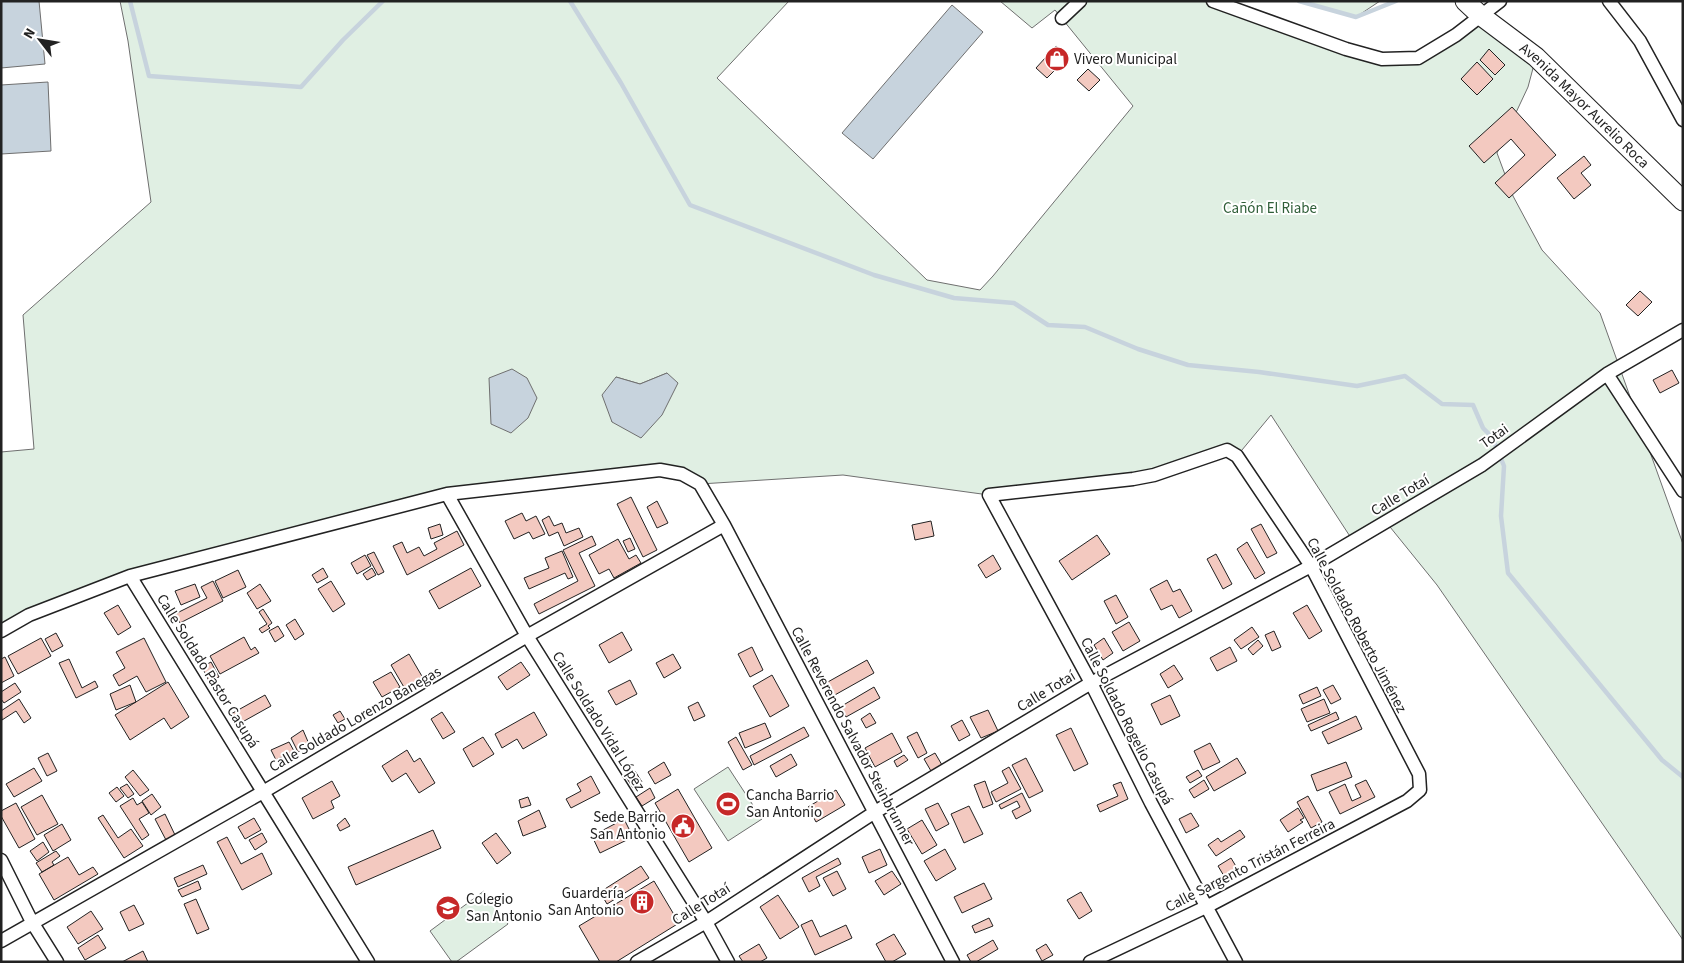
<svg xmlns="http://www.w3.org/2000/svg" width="1684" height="963" font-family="'Source Sans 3',sans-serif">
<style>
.green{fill:#e0efe3;stroke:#6f6f6f;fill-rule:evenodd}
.water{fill:#c7d3dd;stroke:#6f6f6f}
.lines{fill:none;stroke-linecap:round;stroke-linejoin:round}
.stream{stroke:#c7d3dd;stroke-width:4.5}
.building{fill:#f3c9c0;stroke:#222}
.street-casing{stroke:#222;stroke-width:15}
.secondary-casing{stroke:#222;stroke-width:21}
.street{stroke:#fff;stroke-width:12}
.secondary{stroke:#fff;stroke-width:19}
.labels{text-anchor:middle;stroke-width:4;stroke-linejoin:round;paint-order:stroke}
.poi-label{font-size:15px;fill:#222;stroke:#fff;text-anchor:start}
.street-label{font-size:15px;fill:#222;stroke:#fff}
.park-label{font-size:15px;fill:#2f5e38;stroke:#fff}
</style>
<rect width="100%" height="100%" fill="#fff"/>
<path class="green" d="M120,1H789L717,78L927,280L980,290L993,276L1133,106L1055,10L1032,28L1000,1H1213L1346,49L1418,58L1480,15L1536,57L1528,87L1497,153L1513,196L1542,250L1600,313L1683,544V940L1437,585L1386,522L1353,541L1271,415L1237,456L1227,450L1154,475L989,495L843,475L700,484L682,474L448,494L130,576L1,624V452L34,449L23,315L151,202L128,41ZM667,373L612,422L616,377L640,384Z
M1299,1H1380L1356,17Z
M728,767L762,819L728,841L694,789Z
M484,891L508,924L456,962H452L430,931Z"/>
<path class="water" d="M1,1H39L45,64L1,68Z
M952,5L983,32L873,159L842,133Z
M48,82L51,151L1,154V85Z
M512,369L527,378L537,398L528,418L511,433L491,424L489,378Z
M667,373L678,383L662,415L641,438L612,422L602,395L616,377L640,384Z"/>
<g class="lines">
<path class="stream" d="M130,1L149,76L301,87L343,40L383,1
M570,1L621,83L690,205L874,275L954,298L1014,303L1048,325L1085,327L1138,349L1188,365L1259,372L1357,386L1405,376L1442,404L1473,405L1483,428L1492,437L1504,466L1501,516L1508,573L1662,760L1683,777
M1299,1L1356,17L1396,1"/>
</g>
<path class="building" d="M1056,46L1068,57L1047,78L1036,68Z
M1489,49L1505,65L1495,75L1480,60Z
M1477,62L1493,79L1477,95L1461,79Z
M1088,69L1100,80L1089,91L1077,80Z
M1512,107L1556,155L1509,198L1495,183L1525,155L1511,139L1484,163L1469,146Z
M1584,156L1591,165L1581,173L1591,185L1574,199L1557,178Z
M1640,291L1652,302L1638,316L1626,305Z
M1672,370L1679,383L1660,393L1653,380Z
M631,497L657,550L643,557L617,504Z
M657,501L668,523L657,528L647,507Z
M522,513L526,521L536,516L545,534L533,539L529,532L514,539L505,521Z
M549,516L554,526L562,523L566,533L579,528L583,537L564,546L558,532L549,536L542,520Z
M931,521L934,536L915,540L912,525Z
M440,524L443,535L431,539L428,528Z
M1261,524L1277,553L1267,558L1251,529Z
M457,531L464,545L407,575L393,546L402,542L407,553L419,547L424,556L437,549L434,543Z
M1097,535L1110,554L1072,580L1059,561Z
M592,536L596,545L579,553L595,586L539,614L534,604L578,581L563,550Z
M630,538L635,549L628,552L623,541Z
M618,539L629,559L636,555L641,563L614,578L609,569L599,574L589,555Z
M1247,542L1265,573L1255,579L1237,549Z
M562,551L573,577L568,579L565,573L529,589L524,578L549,568L545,558Z
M374,552L384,572L378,575L367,555Z
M1216,554L1232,584L1223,589L1207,559Z
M365,555L371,566L357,574L351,563Z
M993,555L1001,569L986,578L978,565Z
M323,568L328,577L317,583L312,575Z
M372,568L376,575L367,580L363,574Z
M471,568L481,586L439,609L429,591Z
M238,570L246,587L223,598L215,581Z
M1167,580L1173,592L1180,589L1192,611L1179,618L1172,605L1161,610L1150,589Z
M213,581L223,601L180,623L175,614L207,598L201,587Z
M331,581L345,604L333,612L318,589Z
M195,584L200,597L181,605L175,591Z
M260,584L271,601L257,609L247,593Z
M1116,595L1128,617L1116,624L1104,601Z
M118,605L131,627L118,635L104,613Z
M1307,605L1322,631L1309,639L1293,613Z
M263,609L272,623L268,626L270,628L262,633L259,629L267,624L259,612Z
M295,619L304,634L295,640L286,625Z
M1129,622L1140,641L1123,651L1112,632Z
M278,626L284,636L275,642L269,631Z
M1252,627L1259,637L1241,649L1234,640Z
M1274,631L1281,647L1272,651L1265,635Z
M622,632L632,650L609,663L599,645Z
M56,633L63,646L52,652L45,639Z
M244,637L251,650L255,647L259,653L220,674L210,656Z
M41,638L51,656L18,674L8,656Z
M144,638L166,682L146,692L137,676L119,686L113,675L125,668L116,652Z
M1104,638L1113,653L1103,660L1094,645Z
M1258,640L1263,646L1253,655L1248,649Z
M752,647L763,670L750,677L738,654Z
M1230,647L1237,661L1217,671L1210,658Z
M409,654L423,678L405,689L391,665Z
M673,654L681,668L664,678L656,663Z
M5,657L14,676L1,683V659Z
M69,659L82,688L95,681L98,687L76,698L59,663Z
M867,660L874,673L833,696L826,683Z
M211,662L219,677L209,681L202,667Z
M521,662L530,675L507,690L498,677Z
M1174,665L1183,679L1168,688L1160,674Z
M391,672L400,687L382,697L373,682Z
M772,675L789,706L770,717L753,686Z
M630,680L637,694L616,705L608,691Z
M168,682L189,717L171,729L164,718L130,740L115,715Z
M15,683L21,692L4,703L1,699V692Z
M130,685L136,702L116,710L110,694Z
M1333,685L1341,699L1331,704L1323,690Z
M874,687L880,698L846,717L840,707Z
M1317,687L1321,696L1303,704L1299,695Z
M265,695L271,706L237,725L231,714Z
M1170,695L1180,716L1161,725L1151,704Z
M19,699L31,718L24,723L16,711L2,720L1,711Z
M1324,699L1330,713L1307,722L1301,709Z
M698,702L705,716L694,721L688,707Z
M988,710L998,731L981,738L970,717Z
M340,711L345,719L338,723L333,715Z
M442,712L455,732L443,739L431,719Z
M534,712L547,735L523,749L517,739L502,748L495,734Z
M1336,712L1339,719L1311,731L1308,725Z
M870,713L876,723L866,728L861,719Z
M1356,716L1362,729L1328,744L1322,732Z
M962,720L970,735L959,741L951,726Z
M765,723L771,737L745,748L739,733Z
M804,727L809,736L754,765L750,756Z
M1071,728L1088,764L1074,771L1056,735Z
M303,730L309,744L298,752L291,738Z
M917,732L927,753L918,758L907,737Z
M892,733L902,752L875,767L865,748Z
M483,737L494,754L473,767L463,749Z
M736,737L752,765L743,770L728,742Z
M289,742L294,751L276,760L271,750Z
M1210,743L1220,762L1203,770L1194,751Z
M407,750L414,762L420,758L435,783L419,793L406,773L392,782L382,766Z
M48,753L57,771L47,776L38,758Z
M935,753L942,765L931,771L924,759Z
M791,754L797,765L776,777L770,766Z
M904,755L908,760L897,767L894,761Z
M1026,758L1043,791L1029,798L1012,765Z
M1237,758L1246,773L1214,791L1206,777Z
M664,762L671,775L655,784L648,772Z
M1346,762L1352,777L1317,791L1311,775Z
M1009,767L1021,789L996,802L991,792L1008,783L1002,771Z
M34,768L42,781L14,797L6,784Z
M133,770L149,790L140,796L125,777Z
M1198,770L1202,776L1190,783L1186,777Z
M635,771L642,782L633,788L626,777Z
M591,776L600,793L571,808L566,799L581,791L577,784Z
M1204,780L1209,789L1194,798L1189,790Z
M1366,780L1375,797L1340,814L1329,792L1345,784L1352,801L1361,797L1355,785Z
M332,781L340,796L331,801L334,808L313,819L302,798Z
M985,781L993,804L983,808L974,785Z
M1121,782L1128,799L1100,812L1097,805L1118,796L1113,785Z
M127,784L134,794L128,798L120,788Z
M117,787L124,796L116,802L109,793Z
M650,788L655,798L642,806L636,797Z
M678,789L712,848L689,862L655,803Z
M836,790L845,805L816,822L808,807Z
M1022,793L1031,811L1016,819L1012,811L1020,807L1017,801L1001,809L999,805Z
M152,794L161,807L151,815L142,801Z
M42,795L58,824L37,835L21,807Z
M1308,796L1322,822L1311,828L1297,802Z
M528,797L531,805L521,808L519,800Z
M133,798L137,805L142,802L149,813L139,819L149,835L142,840L120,806Z
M16,803L35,839L19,848L1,816V811Z
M938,803L949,824L936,831L925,809Z
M969,806L983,834L964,843L951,814Z
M1298,808L1304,818L1300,820L1303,822L1288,832L1280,820Z
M539,810L546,827L523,836L518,821Z
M1191,813L1199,826L1186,833L1179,819Z
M165,814L175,835L166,840L155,819Z
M103,815L118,838L131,829L143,846L124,858L98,818Z
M254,818L261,830L245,839L238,827Z
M345,818L350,826L340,831L337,825Z
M624,819L633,837L600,853L592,836Z
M922,820L937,845L922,854L907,829Z
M62,824L71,840L53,851L44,835Z
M433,830L441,848L356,885L348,867Z
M1240,830L1245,837L1216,856L1208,845L1218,838L1221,842Z
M262,833L267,842L255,850L249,840Z
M496,833L511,853L497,864L482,843Z
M227,837L241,864L262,853L272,874L242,890L217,842Z
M43,842L49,852L37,861L30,851Z
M880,849L887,865L869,873L862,857Z
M945,849L956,869L936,881L924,861Z
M56,851L60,856L52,862L54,865L42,872L36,863Z
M68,857L79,875L93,867L98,874L54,900L39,874Z
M838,858L841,864L816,877L820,886L809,892L802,878Z
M1231,858L1237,868L1224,876L1218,866Z
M203,865L207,874L178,887L174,878Z
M641,866L649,878L607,904L600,892Z
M837,871L846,889L833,896L823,878Z
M892,871L901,884L884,895L875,881Z
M198,881L201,889L182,897L178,890Z
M654,881L679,923L616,962H600L579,926Z
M984,883L992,899L962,913L954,897Z
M1081,892L1092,911L1079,919L1067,900Z
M778,895L799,927L780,939L760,907Z
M196,899L209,929L197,934L184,904Z
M134,905L144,924L129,931L120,912Z
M91,911L103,929L78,944L67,927Z
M989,918L993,926L975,933L972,926Z
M812,920L820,937L846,925L852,938L815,955L801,925Z
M894,934L906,954L892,962H886L876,944Z
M98,935L106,948L85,960L78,948Z
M993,940L998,949L976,962H971L967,955Z
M759,944L767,958L760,962H743L739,956Z
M1046,944L1053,955L1042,961L1036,950Z
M143,951L148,962H122Z"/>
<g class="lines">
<defs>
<path id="street" d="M1213,1L1346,49L1382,59L1418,58L1456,35L1500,1
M1609,1L1640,41L1683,120
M1062,18L1080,1
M1607,374L1683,491
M447,494L527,636L706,922L728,962
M130,576L368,962
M1,631L29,615L130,576L447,494L660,470L682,474L700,484L724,525L953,962
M1,860L32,922L57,962
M1,941L263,792L527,636L724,525
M637,962L706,922L875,812L1091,683L1311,566L1482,465L1607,374L1683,330
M1090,962L1208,906L1407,801L1420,790L1419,774L1311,566L1237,456L1227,450L1154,475L1133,479L989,495L1091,683L1151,803L1236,962"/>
<g id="secondary">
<path id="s1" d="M1465,1L1480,15L1536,57L1683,201"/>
</g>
</defs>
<use href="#street" class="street-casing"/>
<use href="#secondary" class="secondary-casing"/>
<use href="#street" class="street"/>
<use href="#secondary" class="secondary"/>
</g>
<defs>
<symbol id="shop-disc" viewBox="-11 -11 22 22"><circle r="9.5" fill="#c62828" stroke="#fff"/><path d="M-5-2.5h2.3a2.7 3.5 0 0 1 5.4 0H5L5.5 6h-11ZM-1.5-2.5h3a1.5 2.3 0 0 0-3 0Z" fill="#fff"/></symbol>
<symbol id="stadium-disc" viewBox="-11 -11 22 22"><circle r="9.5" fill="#c62828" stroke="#fff"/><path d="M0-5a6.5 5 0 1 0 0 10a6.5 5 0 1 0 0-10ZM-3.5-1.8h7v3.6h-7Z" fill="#fff"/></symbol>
<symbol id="civic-disc" viewBox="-11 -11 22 22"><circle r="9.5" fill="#c62828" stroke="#fff"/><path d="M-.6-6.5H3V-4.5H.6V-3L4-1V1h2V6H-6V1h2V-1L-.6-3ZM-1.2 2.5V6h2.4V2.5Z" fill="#fff"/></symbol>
<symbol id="building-disc" viewBox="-11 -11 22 22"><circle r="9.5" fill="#c62828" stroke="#fff"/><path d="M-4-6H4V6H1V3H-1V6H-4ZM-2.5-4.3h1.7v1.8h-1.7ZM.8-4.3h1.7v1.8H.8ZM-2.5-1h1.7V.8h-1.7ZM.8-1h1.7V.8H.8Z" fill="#fff"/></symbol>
<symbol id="school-disc" viewBox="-11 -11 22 22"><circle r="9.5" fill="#c62828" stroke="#fff"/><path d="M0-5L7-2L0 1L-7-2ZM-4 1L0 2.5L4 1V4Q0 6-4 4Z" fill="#fff"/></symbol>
</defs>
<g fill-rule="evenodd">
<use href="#shop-disc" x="1043" y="45" width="28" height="28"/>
<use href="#stadium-disc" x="714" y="790" width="28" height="28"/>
<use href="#civic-disc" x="669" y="812" width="28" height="28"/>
<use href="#building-disc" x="628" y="888" width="28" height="28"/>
<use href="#school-disc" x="434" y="894" width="28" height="28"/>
</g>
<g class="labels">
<g class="poi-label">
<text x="1074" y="64">Vivero Municipal</text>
<text x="746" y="800">Cancha Barrio<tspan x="746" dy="17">San Antonio</tspan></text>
<text x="666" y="822" text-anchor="end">Sede Barrio<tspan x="666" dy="17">San Antonio</tspan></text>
<text x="624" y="898" text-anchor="end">Guardería<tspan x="624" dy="17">San Antonio</tspan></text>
<text x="466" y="904">Colegio<tspan x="466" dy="17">San Antonio</tspan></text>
</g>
<g class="street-label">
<text dy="5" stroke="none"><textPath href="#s1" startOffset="159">Avenida Mayor Aurelio Roca</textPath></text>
<text transform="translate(1494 436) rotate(-35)" y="5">Totai</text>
<text transform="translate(1400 495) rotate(-31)" y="5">Calle Totaí</text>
<text transform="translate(1357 625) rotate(62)" y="5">Calle Soldado Roberto Jiménez</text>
<text transform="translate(208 671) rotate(58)" y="5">Calle Soldado Pastor Casupá</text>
<text transform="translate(1046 691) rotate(-31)" y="5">Calle Totaí</text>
<text transform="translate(355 719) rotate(-30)" y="5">Calle Soldado Lorenzo Banegas</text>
<text transform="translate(599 721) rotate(58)" y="5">Calle Soldado Vidal López</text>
<text transform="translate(1127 721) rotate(63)" y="5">Calle Soldado Rogelio Casupá</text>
<text transform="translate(853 736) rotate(62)" y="5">Calle Reverendo Salvador Steinbrunner</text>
<text transform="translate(1250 865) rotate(-27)" y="5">Calle Sargento Tristán Ferreira</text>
<text transform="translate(701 904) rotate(-32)" y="5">Calle Totaí</text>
</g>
<g class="park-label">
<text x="1270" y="213">Cañón El Riabe</text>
</g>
</g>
<rect width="1684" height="963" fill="none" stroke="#222222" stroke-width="5"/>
<g transform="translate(40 40) rotate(301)" stroke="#ffffff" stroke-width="4" paint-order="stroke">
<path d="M0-4L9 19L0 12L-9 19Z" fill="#222222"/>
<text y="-8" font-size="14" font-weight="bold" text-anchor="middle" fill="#222222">N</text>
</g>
</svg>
